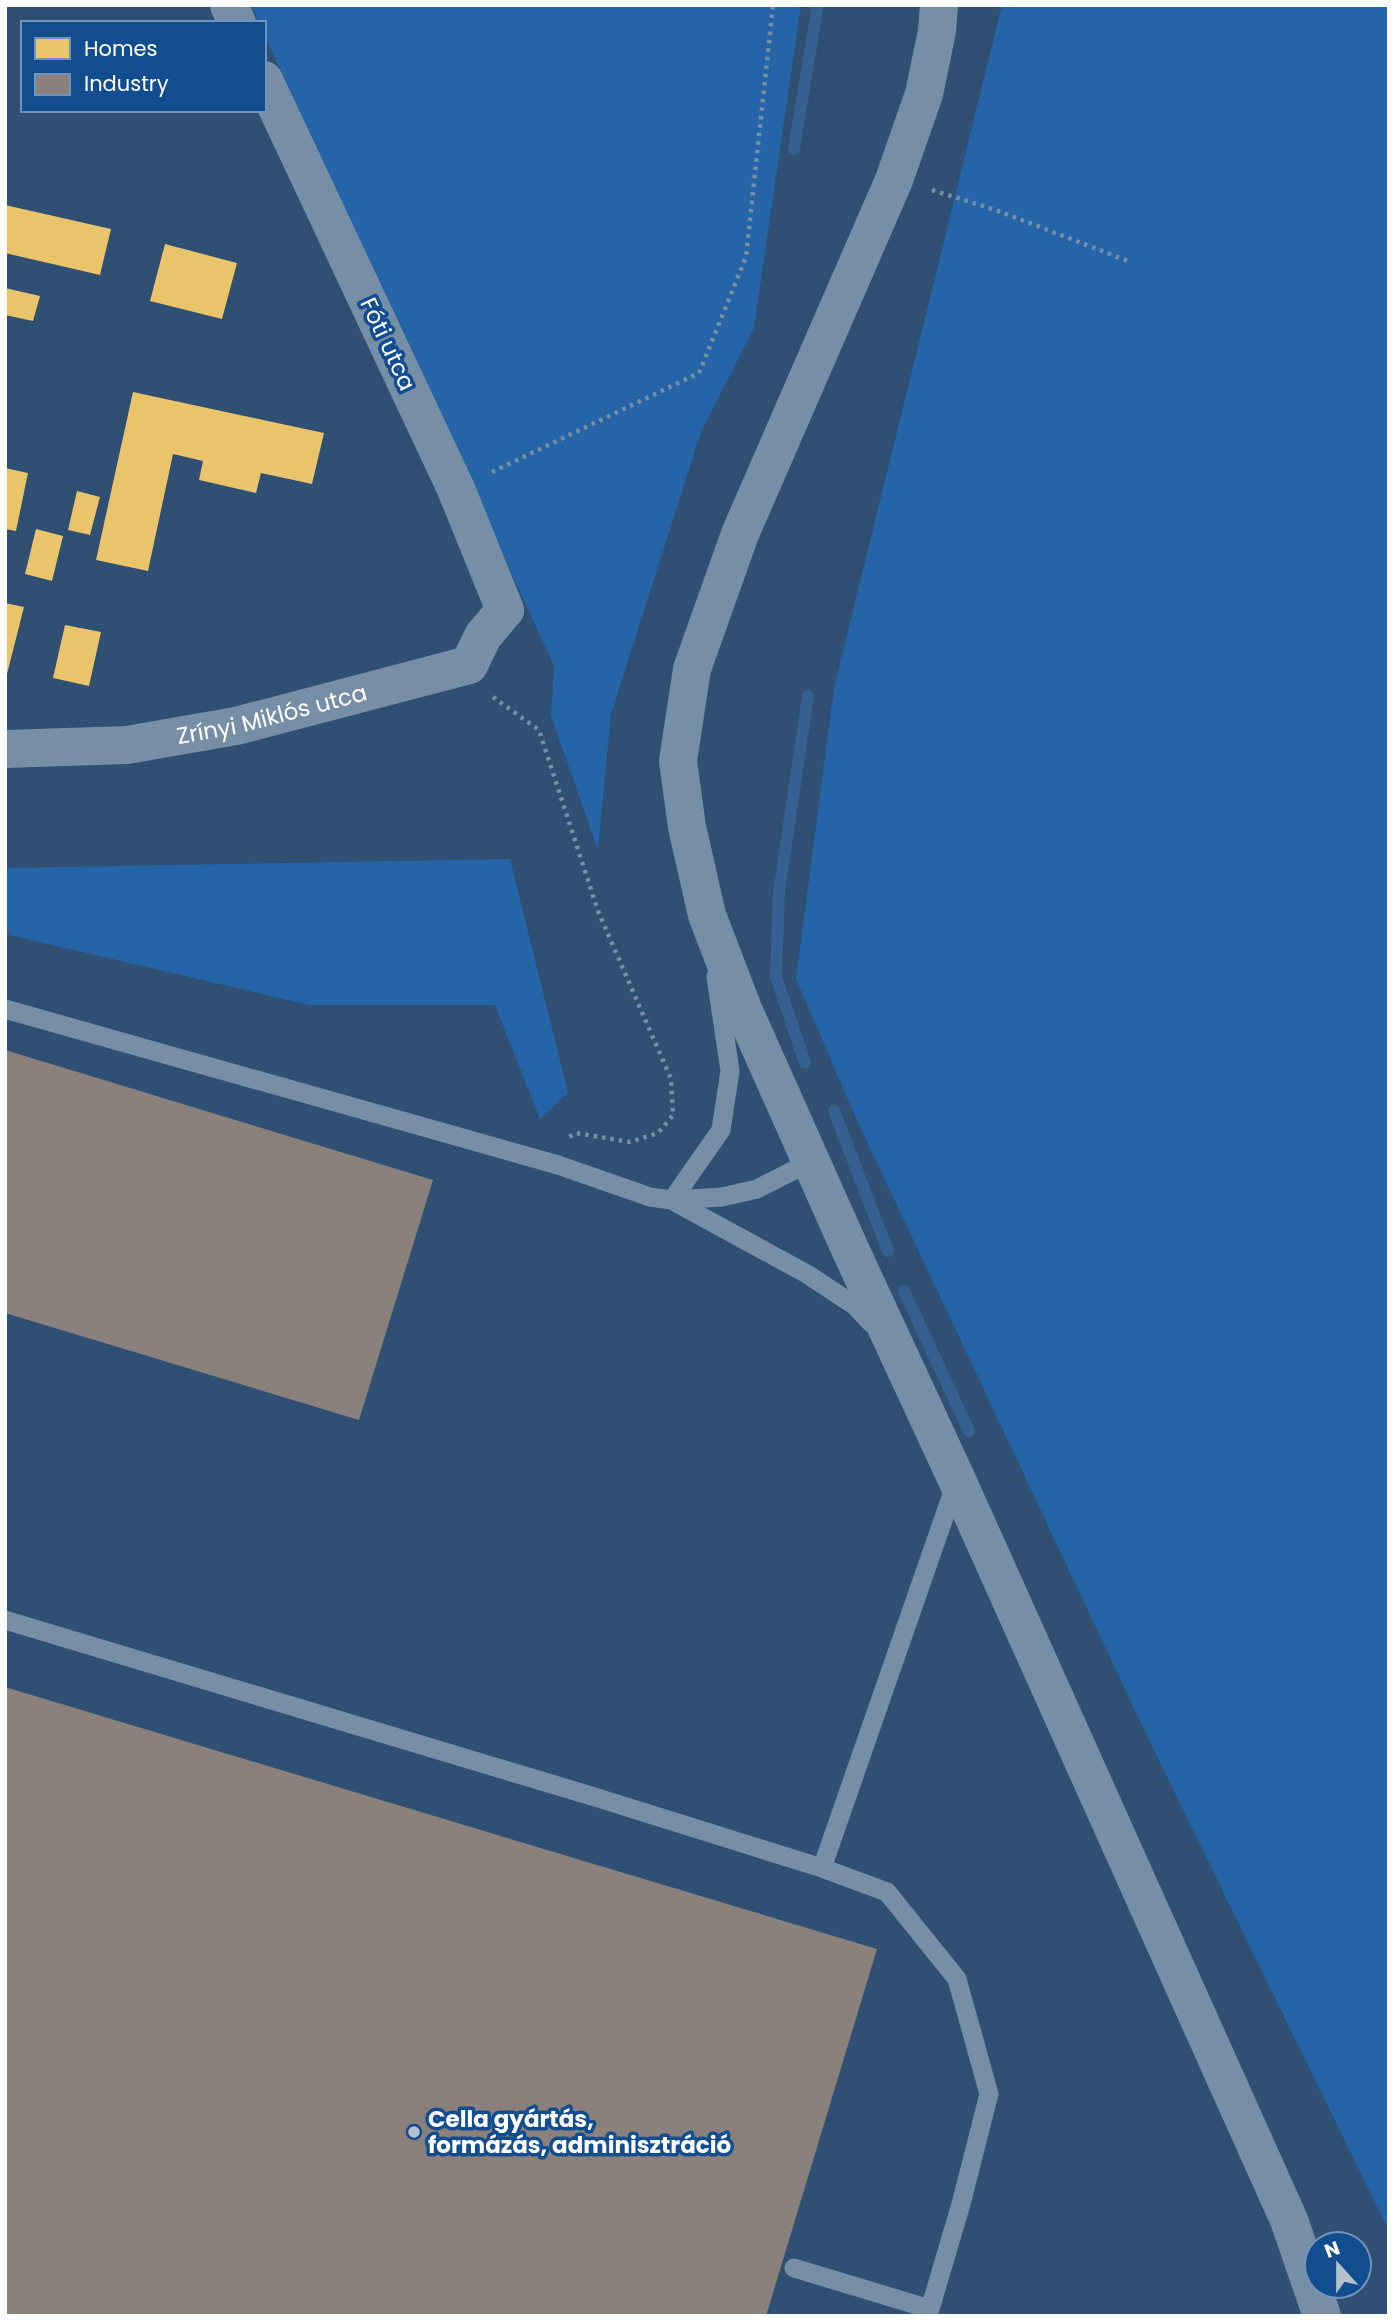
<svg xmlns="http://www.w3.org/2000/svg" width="1394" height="2321" font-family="Poppins,sans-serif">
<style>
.green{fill:#2564a7}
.homes{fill:#e9c46a}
.industry{fill:#8a817c}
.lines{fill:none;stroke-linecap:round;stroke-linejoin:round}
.stream{stroke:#366090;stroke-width:12}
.path{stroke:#768ea6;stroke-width:4.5;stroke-dasharray:3.5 5;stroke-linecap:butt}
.service{stroke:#768ea6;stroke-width:19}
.minor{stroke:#768ea6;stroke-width:38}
.poi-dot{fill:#b6c1ce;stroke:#124d90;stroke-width:2.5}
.labels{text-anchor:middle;stroke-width:7;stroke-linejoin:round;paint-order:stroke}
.street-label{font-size:23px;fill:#fff;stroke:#124d90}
.poi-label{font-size:23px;font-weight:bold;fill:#fff;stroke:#124d90;text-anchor:start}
</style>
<rect width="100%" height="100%" fill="#2f4f73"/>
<path class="green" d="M251,5H801L754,328L701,432L611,714L598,850L551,716L554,666L264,34V23H259Z
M1002,5H1389V2231L1149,1740L855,1116L796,979L834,688Z
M510,859L568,1093L540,1119L495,1005H309L5,934V868Z"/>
<path class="homes" d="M5,205L111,229L100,275L5,253Z
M165,244L237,263L222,319L150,301Z
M5,288L40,296L33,321L5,315Z
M133,392L324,433L312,484L261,473L256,493L199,480L203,461L173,454L148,571L96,560Z
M5,468L28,473L16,531L5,529Z
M77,491L100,497L90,535L68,530Z
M36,529L63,536L52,581L25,574Z
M5,603L24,607L6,678L5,677Z
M65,625L101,632L89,686L53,678Z"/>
<path class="industry" d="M5,1050L433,1180L359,1420L5,1313Z
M5,1687L877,1949L766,2316H5Z"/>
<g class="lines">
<path class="stream" d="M794,149L818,5
M805,1063L776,977L779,892L808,696
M834,1111L888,1251
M904,1291L969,1431"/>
<path class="path" d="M932,190L996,210L1128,261
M492,472L699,373L746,257L773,5
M493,697L539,730L598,911L671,1079L673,1115L658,1133L630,1142L576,1133L569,1137"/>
<path class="service" d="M5,1009L558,1165L650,1197L672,1200L722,1197L757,1189L812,1161
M672,1200L721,1130L730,1071L716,977
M673,1201L807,1274L854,1305L872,1324
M5,1620L598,1798L822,1868L887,1892L957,1979L989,2094L961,2204L928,2316
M822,1868L956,1483
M794,2268L930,2309"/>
<g class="minor">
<path d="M229,5L237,23"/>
<path d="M939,5L937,31L924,94L894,180L740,534L692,669L678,761L687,827L707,915L743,1009L850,1249L957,1480L1289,2220L1322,2316"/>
<path id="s1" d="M5,749L127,745L236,726L469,665L483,636L505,610L456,489L264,80"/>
</g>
</g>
<circle class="poi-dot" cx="414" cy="2132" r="7"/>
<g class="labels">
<g class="street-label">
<text transform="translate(388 344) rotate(65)" y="8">Fóti utca</text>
<text dy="8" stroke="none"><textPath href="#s1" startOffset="270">Zrínyi Miklós utca</textPath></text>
</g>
<g class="poi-label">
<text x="428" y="2127">Cella gyártás,<tspan x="428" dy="26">formázás, adminisztráció</tspan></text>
</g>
</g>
<rect width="1394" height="2321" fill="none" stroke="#ffffff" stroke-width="14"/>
<rect x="21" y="21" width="245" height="91" fill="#124d90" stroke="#7194bc" stroke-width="2"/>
<rect x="35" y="38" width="35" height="21" fill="#e9c46a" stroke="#7194bc" stroke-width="2"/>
<text x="84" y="56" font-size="21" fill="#ffffff">Homes</text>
<rect x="35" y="74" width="35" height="21" fill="#8a817c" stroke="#7194bc" stroke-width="2"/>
<text x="84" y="91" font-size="21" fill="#ffffff">Industry</text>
<g transform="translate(1338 2265) rotate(339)"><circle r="33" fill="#124d90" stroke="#7194bc" stroke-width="2"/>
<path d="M0-5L12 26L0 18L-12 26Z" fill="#b6c1ce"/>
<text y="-10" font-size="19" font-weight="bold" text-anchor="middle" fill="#ffffff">N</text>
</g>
</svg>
